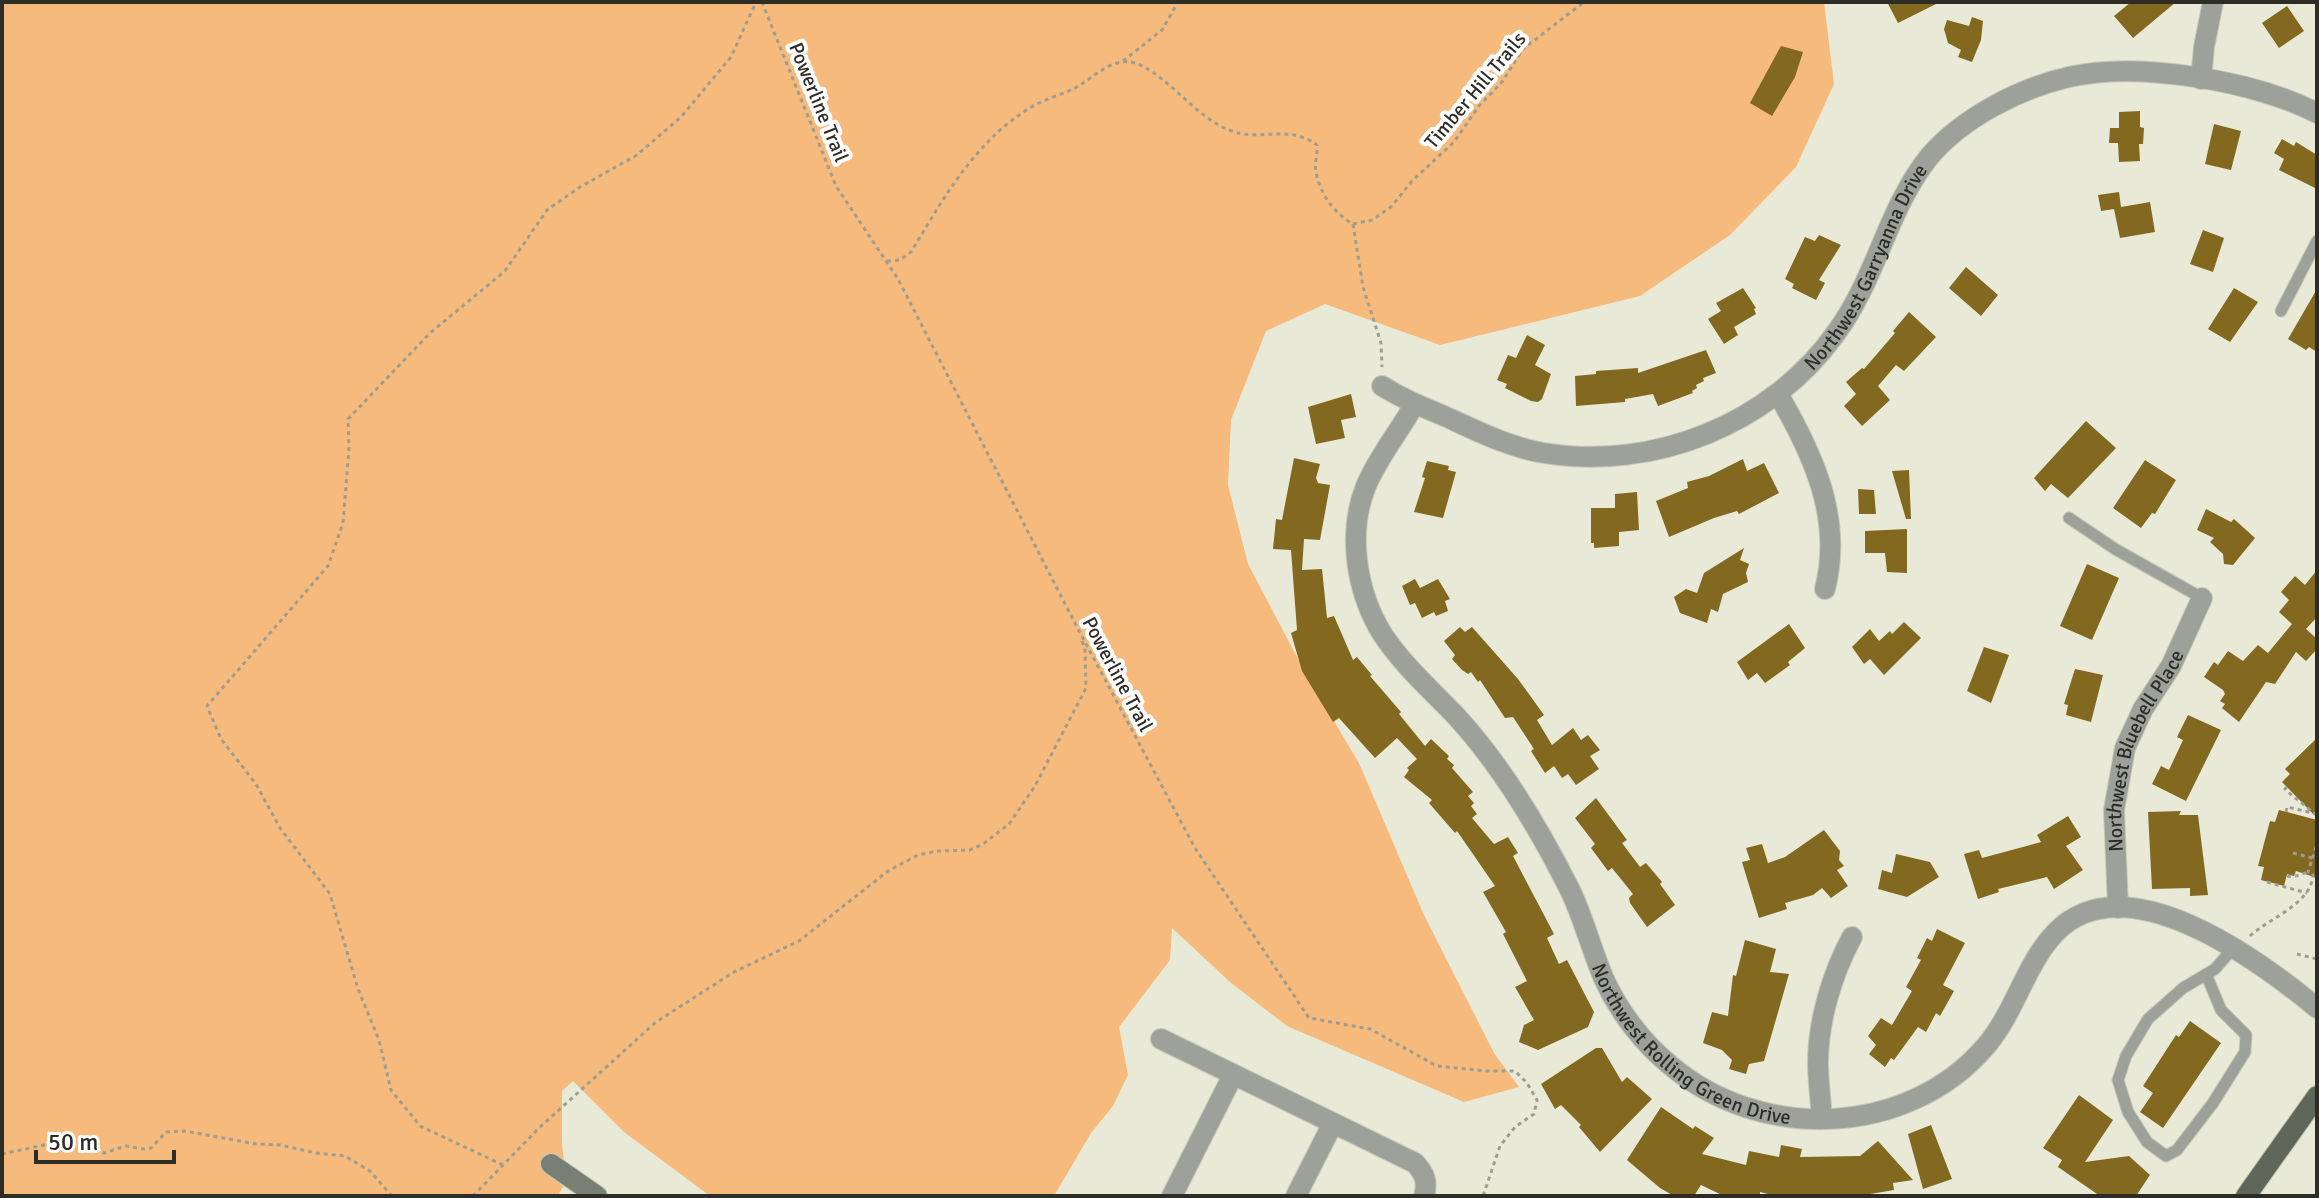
<svg xmlns="http://www.w3.org/2000/svg" width="2319" height="1198" font-family="Signika,sans-serif">
<style>
.green{fill:#f5ba7c}
.building{fill:#82691f}
.lines{fill:none;stroke-linecap:round;stroke-linejoin:round}
.lane-casing{stroke:#c6c8b7;stroke-width:13}
.street-casing{stroke:#c6c8b7;stroke-width:22}
.secondary-casing{stroke:#c6c8b7;stroke-width:22}
.primary-casing{stroke:#c6c8b7;stroke-width:22}
.path{stroke:#9d9e90;stroke-width:3;stroke-dasharray:4 4;stroke-linecap:butt}
.lane{stroke:#9da19a;stroke-width:11}
.street{stroke:#9da19a;stroke-width:20}
.secondary{stroke:#787f75;stroke-width:20}
.primary{stroke:#5f675a;stroke-width:20}
.labels{text-anchor:middle;stroke-width:8;stroke-linejoin:round;paint-order:stroke}
.street-label{font-size:20px;fill:#2d2d26;stroke:#fff}
</style>
<rect width="100%" height="100%" fill="#e8ead7"/>
<path class="green" d="M2,2H1824L1834,84L1796,167L1730,235L1640,296L1440,345L1325,304L1266,331L1231,420L1228,485L1248,564L1308,678L1359,763L1424,915L1494,1053L1519,1087L1464,1102L1287,1026L1230,982L1172,928L1170,960L1119,1027L1128,1075L1113,1106L1091,1133L1054,1196H710L624,1132L573,1081L562,1091V1143L566,1183L557,1196H2Z"/>
<path class="building" d="M1887,2H1940L1898,23Z
M2131,2H2176L2133,38L2114,16Z
M2287,6L2304,31L2279,48L2262,23Z
M1972,17L1983,21L1981,40L1972,62L1958,57L1961,50L1948,43L1944,29L1947,20L1969,26Z
M1781,46L1803,52L1795,77L1772,116L1750,103Z
M2140,111V127L2144,128L2143,144H2139L2140,161L2119,162L2118,143H2109L2110,128H2119V112Z
M2214,124L2241,131L2231,170L2205,164Z
M2282,139L2294,146L2296,142L2317,155V189L2279,170L2284,159L2274,153Z
M2119,192L2121,207L2150,202L2155,232L2120,238L2114,209L2101,211L2098,195Z
M2203,230L2224,238L2213,272L2190,264Z
M1819,235L1841,245L1819,280L1825,283L1816,300L1792,288L1794,284L1785,279L1805,237L1815,241Z
M1966,267L1998,295L1981,316L1949,288Z
M1743,288L1756,308L1754,309L1756,314L1734,327L1738,335L1724,344L1708,319L1721,311L1716,303Z
M2234,288L2258,302L2230,342L2208,329Z
M2317,289V352L2309,347L2306,350L2288,339Z
M1909,312L1936,337L1904,371L1896,365L1878,386L1890,400L1862,426L1844,406L1856,394L1846,382L1862,368L1864,369L1895,333L1893,331Z
M1527,335L1545,345L1535,365L1551,374L1542,399L1538,402L1531,401L1505,388L1507,384L1497,380L1508,355L1516,358Z
M1706,350L1716,373L1703,378L1704,381L1696,385L1697,388L1692,391L1693,393L1658,406L1653,394L1625,399V402L1576,406L1575,376L1596,374V371L1638,368V373Z
M1351,394L1356,417L1341,420L1345,438L1316,444L1308,407Z
M2086,421L2116,448L2068,498L2051,484L2045,491L2034,478Z
M1294,458L1320,464L1316,478L1318,483L1330,485L1320,540L1304,539L1302,570L1322,569L1327,618L1334,616L1353,660L1357,657L1372,675L1370,676L1401,712L1399,714L1425,746L1431,739L1449,756L1447,759L1454,765L1452,768L1473,792L1468,796L1474,803L1471,806L1477,814L1472,818L1494,844L1508,837L1518,853L1513,856L1554,934L1547,938L1559,964L1567,960L1594,1012L1588,1027L1538,1050L1519,1042L1524,1025L1534,1020L1515,987L1527,981L1503,934L1506,932L1483,892L1495,886L1457,831L1455,833L1429,803L1432,800L1404,777L1409,770L1407,768L1417,759L1397,738L1375,758L1339,718L1333,722L1302,671L1291,633L1297,630L1291,550L1273,549L1276,519L1282,520Z
M1743,459L1747,471L1764,463L1779,493L1739,514L1737,511L1714,518L1669,537L1656,501L1688,488L1687,482L1709,476Z
M2145,460L2176,480L2155,514L2152,513L2141,528L2113,508Z
M1427,461L1449,466L1448,470L1456,472L1443,518L1414,512L1425,478L1422,477Z
M1909,470L1911,519H1906L1892,471Z
M1858,489L1874,490L1876,514H1859Z
M1637,492L1639,530L1619,532V546L1594,548V543H1591V508H1615V494Z
M2206,509L2231,522L2234,519L2255,538L2233,565L2224,564L2223,554L2210,542L2214,538L2197,530Z
M1907,529V573L1887,572L1885,553H1865V531Z
M1744,548L1740,560L1749,564L1746,573L1748,582L1723,594L1718,612L1711,609L1707,623L1680,613L1674,597L1686,589L1697,593L1704,573Z
M2087,564L2119,578L2092,640L2060,626Z
M2317,570V617L2306,629L2317,639V649L2306,661L2296,652L2275,684L2266,682L2239,722L2222,708L2225,704L2220,701L2225,694L2223,690L2204,677L2214,662L2218,665L2228,651L2243,661L2258,645L2268,653L2292,624L2279,612L2289,600L2281,592L2295,576L2305,585Z
M1415,579L1420,588L1438,579L1450,599L1445,601L1448,611L1436,616L1434,612L1422,618L1415,603L1410,605L1402,586Z
M1904,622L1921,638L1884,675L1870,659L1864,664L1852,647L1870,629L1879,641L1890,631L1892,634Z
M1789,624L1805,648L1788,662L1790,665L1765,683L1757,673L1748,680L1737,662Z
M1460,627L1465,632L1472,627L1518,679L1544,715L1537,720L1552,745L1573,728L1581,740L1588,735L1600,750L1590,756L1599,769L1576,785L1568,774L1562,778L1554,766L1545,773L1531,751L1534,749L1513,717L1505,718L1480,680L1478,682L1471,672L1468,674L1462,670L1452,659L1455,655L1444,641Z
M1984,647L2009,655L1991,703L1967,691Z
M2075,669L2103,675L2091,722L2066,715L2068,705L2064,704Z
M2188,715L2221,730L2186,801L2152,784L2161,766L2169,770L2183,740L2177,737Z
M2317,738V818L2282,782L2290,774L2285,769Z
M1596,798L1627,840L1622,843L1640,867L1646,863L1662,882L1660,884L1675,905L1647,927L1630,903L1629,898L1633,894L1612,868L1608,871L1591,848L1595,844L1575,818Z
M2279,810L2317,820V878L2296,871L2294,876L2287,874L2284,886L2261,880L2264,867L2258,866L2270,821L2275,822Z
M2181,811L2179,815H2198L2208,895L2190,896V888L2152,889L2148,812Z
M2068,816L2081,837L2066,846L2083,870L2054,889L2047,877L1998,889L1999,892L1978,899L1964,854L1979,850L1982,858L2041,842L2037,835Z
M1824,830L1840,851L1839,860L1844,866L1837,870L1848,886L1831,898L1822,888L1813,895L1785,903L1787,909L1759,918L1742,862L1750,860L1746,848L1762,844L1768,863L1785,857Z
M1896,854L1930,862L1939,877L1907,897L1878,889L1882,870L1892,873Z
M1937,929L1965,943L1943,985L1954,991L1940,1016L1936,1013L1926,1032L1918,1027L1894,1060L1891,1058L1885,1067L1869,1054L1876,1045L1868,1036L1881,1018L1892,1025L1912,991L1906,987L1921,960L1917,958L1927,938L1932,941Z
M1745,940L1776,949L1770,972L1789,974L1764,1061L1749,1064L1746,1074L1729,1069L1732,1060L1722,1050L1703,1043L1712,1012L1728,1016L1733,975L1736,976Z
M2190,1021L2221,1043L2163,1128L2140,1112L2153,1093L2143,1086L2176,1035L2179,1037Z
M1596,1048H1602L1622,1082L1627,1077L1652,1099L1600,1152L1579,1127L1581,1125L1561,1105L1555,1109L1541,1084Z
M2079,1095L2113,1120L2085,1162L2129,1156L2150,1175L2136,1196H2100L2058,1167L2062,1160L2043,1148Z
M1661,1107L1693,1129L1695,1126L1714,1138L1702,1154L1746,1165L1749,1151L1779,1157L1781,1145L1802,1149L1800,1157L1860,1156L1878,1141L1913,1180L1893,1183L1894,1190L1858,1196H1776L1760,1192V1196H1724L1701,1185L1694,1196H1674L1660,1188L1627,1160Z
M1931,1125L1952,1179L1923,1189L1908,1134Z"/>
<g class="lines">
<defs>
<path id="lane" d="M2281,311L2317,241
M2069,518L2115,549L2202,598
M2206,974L2221,1010L2246,1035L2245,1052L2213,1103L2177,1150L2166,1156L2147,1142L2128,1112L2118,1080L2126,1056L2148,1019L2183,988L2215,969L2234,947"/>
<g id="street">
<path d="M2201,79L2204,47L2213,2"/>
<path id="s1" d="M1382,386C1403,399 1420,406 1442,415C1475,430 1508,447 1544,453C1654,471 1771,424 1836,333C1877,277 1887,210 1929,157C1962,118 2020,88 2069,77C2138,61 2255,81 2317,113"/>
<path d="M1778,394C1813,454 1843,518 1825,589"/>
<path id="s2" d="M1414,405C1399,432 1378,457 1366,486C1347,533 1356,592 1383,635C1403,665 1431,690 1456,716C1503,767 1540,830 1571,892C1584,920 1592,951 1604,979C1619,1012 1643,1043 1670,1065C1760,1142 1907,1138 1986,1046C2015,1012 2025,965 2055,933C2125,860 2260,961 2317,1008"/>
<path id="s3" d="M2118,908L2114,810L2125,748L2143,709L2171,666L2202,598"/>
<path d="M1161,1039L1415,1163C1425,1174 1428,1182 1424,1196"/>
<path d="M1822,1119C1821,1101 1818,1082 1818,1063C1818,1021 1832,974 1852,937"/>
<path d="M1172,1196L1233,1075"/>
<path d="M1296,1196L1333,1123"/>
</g>
<path id="secondary" d="M551,1164L597,1196"/>
<path id="primary" d="M2246,1196L2317,1096"/>
</defs>
<use href="#lane" class="lane-casing"/>
<use href="#street" class="street-casing"/>
<use href="#secondary" class="secondary-casing"/>
<use href="#primary" class="primary-casing"/>
<path class="path" d="M762,2L836,186L898,279L1078,629L1195,848L1309,1018L1370,1029L1437,1066L1486,1071H1515L1527,1083L1537,1100L1534,1114L1515,1127L1500,1146L1483,1196
M1123,61L1162,30L1178,2
M1353,224L1372,220L1391,207L1412,181L1454,142L1479,106L1502,82L1523,49L1584,2
M887,261L900,260L911,252C943,199 975,141 1030,108C1044,99 1061,95 1075,88C1093,78 1113,56 1135,63C1167,74 1194,116 1229,130C1260,143 1287,123 1317,145C1318,154 1314,164 1316,172C1320,194 1334,213 1353,224L1363,287L1381,343L1382,367
M2287,787L2285,789C2294,798 2303,803 2312,812
M2286,812L2287,807L2317,814
M2293,853L2312,858
M2287,876L2293,877L2308,872
M2267,882L2307,893
M2250,936C2270,917 2313,904 2313,873L2308,872L2317,844
M2297,954L2317,959
M2,1154L67,1140L104,1153L126,1146L143,1149L151,1148L166,1132L185,1131L256,1144L280,1145L316,1153L345,1156L370,1171L392,1196
M503,1165L420,1126L391,1090L379,1040L358,989L330,894L280,828L256,784L221,739L207,706L328,566L343,523L349,448L348,419L430,333L505,271L547,210L580,187L637,155L681,117L731,57L756,2
M473,1196L539,1128L656,1022L734,972L799,941L888,871L918,855L937,851L970,850L983,844L1009,824L1035,786L1086,688L1085,650L1081,638"/>
<use href="#lane" class="lane"/>
<use href="#street" class="street"/>
<use href="#secondary" class="secondary"/>
<use href="#primary" class="primary"/>
</g>
<g class="labels">
<g class="street-label">
<text transform="translate(1475 90) rotate(-50)" y="7">Timber Hill Trails</text>
<text transform="translate(819 102) rotate(68)" y="7">Powerline Trail</text>
<text dy="7" stroke="none"><textPath href="#s1" startOffset="580">Northwest Garryanna Drive</textPath></text>
<text transform="translate(1118 674) rotate(62)" y="7">Powerline Trail</text>
<text dy="7" stroke="none"><textPath href="#s3" startOffset="164">Northwest Bluebell Place</textPath></text>
<text dy="7" stroke="none"><textPath href="#s2" startOffset="776">Northwest Rolling Green Drive</textPath></text>
</g>
</g>
<rect width="2319" height="1198" fill="none" stroke="#2d2d26" stroke-width="8"/>
<path d="M36 1150v12h138v-12" fill="none" stroke="#2d2d26" stroke-width="4"/>
<text x="48" y="1150" font-size="24" fill="#2d2d26" stroke="#ffffff" stroke-width="6" paint-order="stroke">50 m</text>
</svg>
